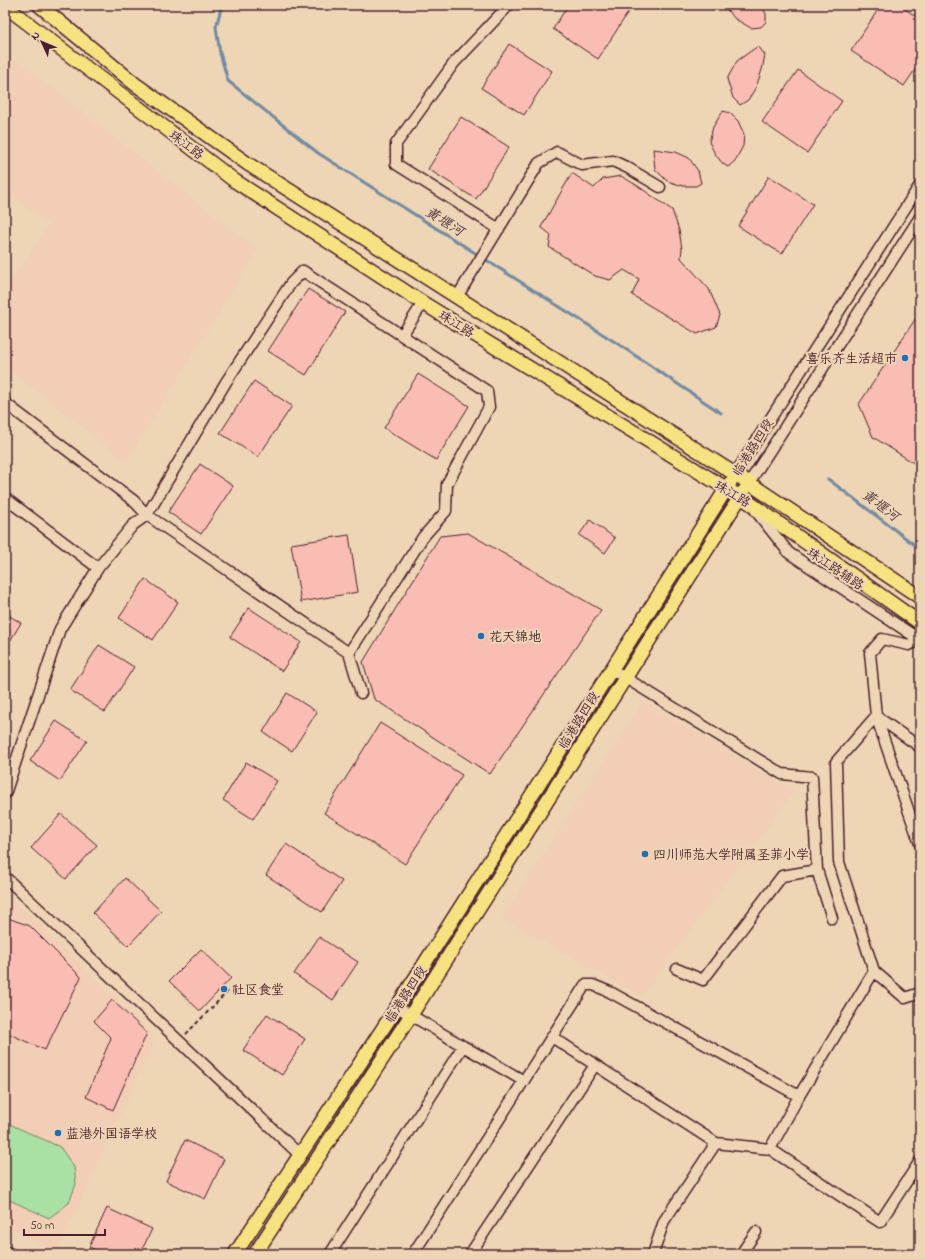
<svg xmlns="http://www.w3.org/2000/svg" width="925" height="1259" font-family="'Indie Flower','LXGW WenKai TC',sans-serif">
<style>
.built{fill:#f1ceb5}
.green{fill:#a9e0a3;stroke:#7a8067}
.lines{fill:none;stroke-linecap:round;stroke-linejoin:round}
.stream{stroke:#738aa2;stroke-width:3}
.building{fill:#f9bdb4;stroke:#4a1f2b}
.minor-casing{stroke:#4a1f2b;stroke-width:13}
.major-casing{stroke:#4a1f2b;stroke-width:16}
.path{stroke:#4a1f2b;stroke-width:2;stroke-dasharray:4 3;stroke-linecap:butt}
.minor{stroke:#edd5b5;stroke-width:10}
.major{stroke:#f7e281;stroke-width:13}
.poi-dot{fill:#1f6fb2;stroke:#edd5b5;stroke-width:1.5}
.labels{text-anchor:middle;stroke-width:4;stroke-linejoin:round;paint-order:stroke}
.street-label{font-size:13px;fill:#4a1f2b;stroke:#edd5b5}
.poi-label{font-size:13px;fill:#4a1f2b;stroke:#edd5b5;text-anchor:start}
.water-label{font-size:14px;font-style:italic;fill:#543a49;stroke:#edd5b5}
</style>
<rect width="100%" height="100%" fill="#edd5b5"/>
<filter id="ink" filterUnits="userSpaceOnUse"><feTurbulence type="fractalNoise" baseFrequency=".025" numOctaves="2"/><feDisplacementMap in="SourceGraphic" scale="8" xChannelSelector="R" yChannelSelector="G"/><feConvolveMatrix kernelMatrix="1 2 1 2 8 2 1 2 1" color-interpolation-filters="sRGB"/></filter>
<g filter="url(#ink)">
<path class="built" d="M18,62L257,250L126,461L5,366V291L49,225L5,188V63Z
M643,702L794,791L641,996L502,918Z
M5,892L155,1038L57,1252L5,1227Z"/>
<path class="green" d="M5,1122L60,1147L74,1167L76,1184L69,1203L49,1218L5,1198Z"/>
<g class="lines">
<path class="stream" d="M222,5L216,27L220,53L228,81L318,153L615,342L721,413
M828,479L920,549"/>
</g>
<path class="building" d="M568,5H633L598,59L553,29Z
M723,5H762L766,14V22L761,27L751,28L735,19Z
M881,5H899L920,19V62L904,86L851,51Z
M509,44L552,71L524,115L481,88Z
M758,46L765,55L762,70L756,87L748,100L740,105L733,98L727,79L737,61Z
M798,70L842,101L807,153L762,122Z
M723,111L730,113L738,121L744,134L743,146L735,161L728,167L723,164L715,154L709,142L713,127Z
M461,117L509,147L476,199L428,169Z
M653,149L676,152L689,158L698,171L701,183L696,186H683L667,181L655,169Z
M572,173L594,188L603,179L621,176L638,186L672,210L679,230L682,249L681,258L709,289L720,315L716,327L697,334L632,295L639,279L624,270L610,280L595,276L549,247L551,235L541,227Z
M769,176L813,204L782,254L738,226Z
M308,289L345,312L306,375L268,351Z
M920,312V467L873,437L859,404Z
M418,374L469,406L436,460L384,428Z
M254,381L292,406L258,457L220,433Z
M200,464L233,486L201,534L168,512Z
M590,520L615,538L605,553L579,535Z
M468,533L601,610L490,774L374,699L363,662L440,536Z
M349,535L358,592L301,602L291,544Z
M145,579L178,602L153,640L119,618Z
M249,608L301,642L282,671L230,637Z
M5,613L21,623L5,649Z
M99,645L134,667L105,712L70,690Z
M287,693L317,712L292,751L263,732Z
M56,721L87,741L60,781L30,761Z
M380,723L462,775L405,864L324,813Z
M246,762L277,781L253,819L223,800Z
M61,814L97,845L66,879L31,848Z
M286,844L342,881L322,912L266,875Z
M125,878L161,911L128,946L93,913Z
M5,917L30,926L81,977L45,1050L5,1032Z
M319,937L358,962L333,1000L294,974Z
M201,949L231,978L200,1011L169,981Z
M112,1000L147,1033L113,1110L86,1097L111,1038L94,1021Z
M267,1014L305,1039L282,1075L243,1050Z
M185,1140L224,1159L205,1199L166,1181Z
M107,1208L152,1229L140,1254H105L89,1247Z"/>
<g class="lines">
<defs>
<path id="minor" d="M499,229L396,164V144L454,63L509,5
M457,297L539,163L557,152L582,165L613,161L628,168L660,187
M402,335L423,303
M5,403L134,501L147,515L226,382L291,283L303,271L487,391L489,407L447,484L446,511L423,537L349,653
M735,474L920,185
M749,483L920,217
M5,498L98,568
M755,510L789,553L920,640
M611,669L782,774L812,777L817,870L832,918
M876,716L920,844
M876,716L920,747
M5,794L60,629L98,568L133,525L147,515L349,653L361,693
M5,877L300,1155
M677,969L703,980L782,876L817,870
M874,971L905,998L920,993
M552,1037L716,1143
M463,1046L524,1081
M770,1149L799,1096
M5,1251L11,1254
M330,1254L463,1046L397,1007
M413,1254L585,985H593L610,992L799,1096L874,971L839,862L836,762L876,716L870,653L882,639L909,645L920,640
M470,1254L595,1065
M653,1254L664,1221L716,1143L770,1149L880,1222L920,1161
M741,1254L756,1232"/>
<path id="major" d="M39,5L135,84L248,164L749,483L920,597
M5,6L235,181L423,303L750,503L920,623
M235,1254L397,1007L730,483
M255,1254L411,1015L744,491"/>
</defs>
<use href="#minor" class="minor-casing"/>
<use href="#major" class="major-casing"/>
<path class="path" d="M186,1034L233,986"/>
<use href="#minor" class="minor"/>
<use href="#major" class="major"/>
</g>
</g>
<g class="poi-dot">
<circle cx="905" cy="358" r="4"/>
<circle cx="481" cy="636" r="4"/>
<circle cx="645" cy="854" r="4"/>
<circle cx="224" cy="989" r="4"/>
<circle cx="58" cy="1133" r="4"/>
</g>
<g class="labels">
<g class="street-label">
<text transform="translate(187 144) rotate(37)" y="5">珠江路</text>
<text transform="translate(457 323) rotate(32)" y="5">珠江路</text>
<text transform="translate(752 447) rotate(-58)" y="5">临港路四段</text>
<text transform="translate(733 493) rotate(31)" y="5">珠江路</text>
<text transform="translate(836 568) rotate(34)" y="5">珠江路辅路</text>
<text transform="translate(578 720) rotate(-58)" y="5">临港路四段</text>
<text transform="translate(405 994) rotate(-57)" y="5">临港路四段</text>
</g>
<g class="poi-label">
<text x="897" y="363" text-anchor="end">喜乐齐生活超市</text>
<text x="489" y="641">花天锦地</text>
<text x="653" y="859">四川师范大学附属圣菲小学</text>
<text x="232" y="994">社区食堂</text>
<text x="66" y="1138">蓝港外国语学校</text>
</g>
<g class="water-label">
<text transform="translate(445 221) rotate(32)" y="5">黄堰河</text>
<text transform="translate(881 505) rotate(37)" y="5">黄堰河</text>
</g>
</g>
<rect width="925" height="1259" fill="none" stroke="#edd5b5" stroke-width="20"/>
<rect x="10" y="10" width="905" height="1239" fill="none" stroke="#4a1f2b" stroke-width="1.5" filter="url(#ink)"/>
<g transform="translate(42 42) rotate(314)" stroke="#edd5b5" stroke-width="3" paint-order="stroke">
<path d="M0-3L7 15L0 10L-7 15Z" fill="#4a1f2b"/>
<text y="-6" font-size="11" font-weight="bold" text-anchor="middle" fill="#4a1f2b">N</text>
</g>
<path d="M24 1229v6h81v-6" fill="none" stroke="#4a1f2b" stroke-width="2"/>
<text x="30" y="1229" font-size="12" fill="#4a1f2b" stroke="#edd5b5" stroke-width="3" paint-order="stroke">50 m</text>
</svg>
